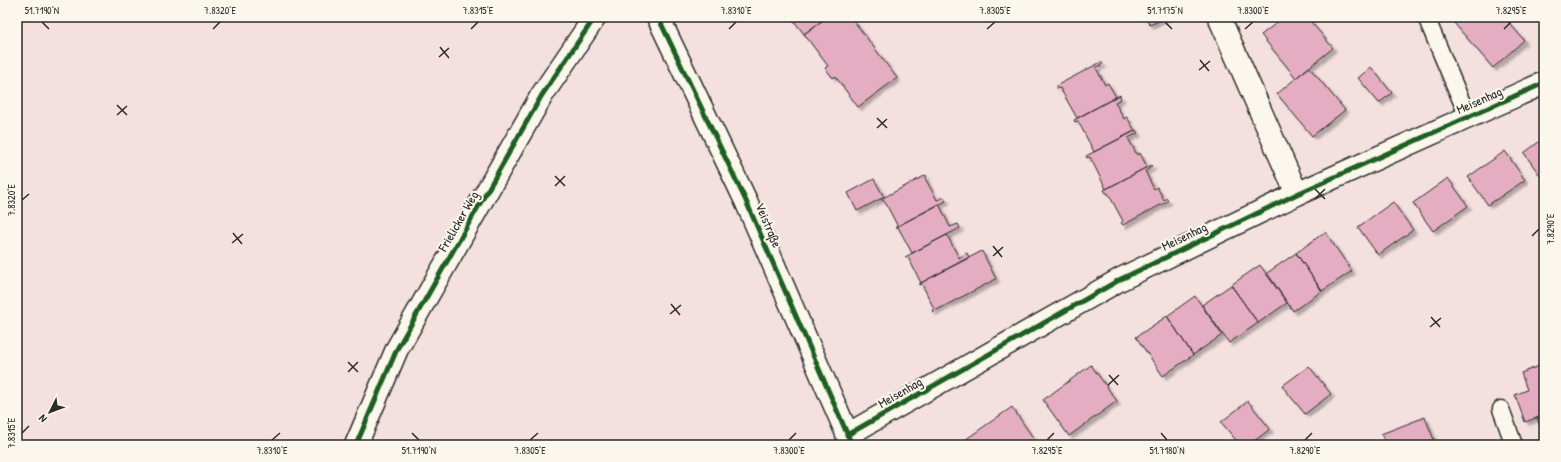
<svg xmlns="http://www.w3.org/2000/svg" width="1561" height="462" font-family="'Patrick Hand',sans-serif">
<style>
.building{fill:#e5adc2;stroke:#2b2b2b;filter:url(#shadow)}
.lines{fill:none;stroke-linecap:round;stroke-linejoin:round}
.lane-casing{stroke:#2b2b2b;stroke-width:19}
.street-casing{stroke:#2b2b2b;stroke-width:25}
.lane{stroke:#fbf7ec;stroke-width:16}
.street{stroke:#fbf7ec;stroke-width:22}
.cycleway-casing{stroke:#fbf7ec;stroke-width:8}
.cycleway{stroke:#1b5e20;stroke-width:5}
.ticks{fill:none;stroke:#2b2b2b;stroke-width:1.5}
.labels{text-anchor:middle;stroke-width:4;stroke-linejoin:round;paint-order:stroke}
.street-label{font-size:13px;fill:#2b2b2b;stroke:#fbf7ec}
.neatline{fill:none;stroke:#2b2b2b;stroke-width:1.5}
.ticks-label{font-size:10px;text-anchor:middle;fill:#2b2b2b}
</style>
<defs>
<filter id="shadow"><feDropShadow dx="3.5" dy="3.5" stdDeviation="1" flood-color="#0004"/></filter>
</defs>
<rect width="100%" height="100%" fill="#f4e1df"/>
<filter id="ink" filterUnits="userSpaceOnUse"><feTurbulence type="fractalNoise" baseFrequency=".025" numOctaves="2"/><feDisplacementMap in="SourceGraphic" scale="8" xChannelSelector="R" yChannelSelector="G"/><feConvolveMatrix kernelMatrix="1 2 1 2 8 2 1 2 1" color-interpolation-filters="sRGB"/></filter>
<g filter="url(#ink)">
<path class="building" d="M791,17H827L804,34Z
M827,17H851L897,78L858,107L835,76L833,78L825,68L828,66L804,34Z
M1145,17H1167L1150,25Z
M1284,17H1307L1333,48L1296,78L1261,35Z
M1461,17H1504L1524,40L1493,68L1454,23Z
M1101,62L1103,64L1096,68L1105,85L1108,83L1116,97L1077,118L1060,88L1057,89L1056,86Z
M1309,67L1345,110L1312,136L1277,94Z
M1371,67L1392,93L1379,103L1358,78Z
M1120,95L1121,99L1115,102L1124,119L1127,117L1135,131L1094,152L1078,121L1075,122L1074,120Z
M1136,130L1138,133L1128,138L1137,155L1140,153L1147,167L1106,189L1090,157L1087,158L1086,156Z
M1544,138V181L1524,153Z
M1505,151L1525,180L1488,205L1468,177Z
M1151,165L1152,167L1145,171L1154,189L1157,187L1164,200L1167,198L1168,201L1123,225L1121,223L1123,221L1108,193H1106L1104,190Z
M926,175L927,177L925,178L937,200L944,197L946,201L896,227L897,225L884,200L883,201L881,199Z
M1448,178L1468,206L1433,231L1413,203Z
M874,179L884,197L857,211L848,193Z
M1393,202L1413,230L1378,255L1358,227Z
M939,204L950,227L958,224L960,228L912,253L898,227H896Z
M1325,232L1352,271L1322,291L1296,253Z
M947,235L959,258L967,253L969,257L921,283L908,257L906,258L905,257Z
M982,251L996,279L933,312L932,310L934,309L922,284L919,285V284Z
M1296,253L1322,291L1293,311L1267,273Z
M1260,265L1287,303L1258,323L1231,285Z
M1231,285L1258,323L1229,343L1202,305Z
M1195,296L1222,335L1193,355L1167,316Z
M1167,316L1193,355L1163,376L1136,337Z
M1544,364V415L1525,422L1515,395L1527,390L1521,373Z
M1091,365L1117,401L1069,436L1043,400Z
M1309,366L1331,394L1305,414L1282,386Z
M1248,401L1270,429L1249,445H1240L1221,422Z
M1012,407L1038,445H965L962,442Z
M1544,415V435L1537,418Z
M1425,417L1436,445H1386L1381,434Z
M1544,438V445H1533L1532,443Z"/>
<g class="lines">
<defs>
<path id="lane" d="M1426,17L1468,117
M1501,409L1514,445"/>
<path id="street" d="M658,17L746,201L852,445
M1219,17L1297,194
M847,435L1121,279L1297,194L1544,83
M356,445L397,349L542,95L595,17"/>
</defs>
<use href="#lane" class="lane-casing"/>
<use href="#street" class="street-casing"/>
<use href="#lane" class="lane"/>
<use href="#street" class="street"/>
<defs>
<path id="cycleway" d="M658,17L746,201L852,445
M847,435L1121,279L1297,194L1544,83
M356,445L397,349L542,95L595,17"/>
</defs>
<use href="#cycleway" class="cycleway-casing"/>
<use href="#cycleway" class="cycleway"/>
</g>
</g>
<path class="ticks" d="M42,22L49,29M1165,22L1172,29M213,29L220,22M471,29L478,22M729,29L736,22M987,29L995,22M1245,29L1253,22M1504,29L1511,22M440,47L449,58M439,57L449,48M1200,60L1209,71M1199,70L1210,61M117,105L127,115M117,115L127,106M877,118L887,128M877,128L887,119M555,176L565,186M555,186L565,176M1315,189L1325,199M1315,199L1325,189M22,200L29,194M233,233L242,244M1532,236L1539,229M232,243L243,234M993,246L1002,257M993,256L1003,247M671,304L680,315M670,314L681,305M1431,317L1440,327M1430,327L1441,318M348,362L358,372M348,372L358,362M1109,375L1118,385M1108,385L1119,375M22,433L29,426M412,433L419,440M1161,433L1167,440M272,440L280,433M530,440L538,433M789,440L796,433M1047,440L1054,433M1305,440L1312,433"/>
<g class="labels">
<g class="street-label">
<text transform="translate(1479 100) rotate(-24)" y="5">Meisenhag</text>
<text transform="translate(458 221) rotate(-60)" y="5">Frielicker Weg</text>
<text transform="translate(769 225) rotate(67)" y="5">Veistraße</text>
<text transform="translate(1184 236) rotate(-26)" y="5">Meisenhag</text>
<text transform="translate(900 392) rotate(-30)" y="5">Meisenhag</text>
</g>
</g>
<rect width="1561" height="462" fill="none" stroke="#fbf7ec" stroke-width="44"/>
<g transform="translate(50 412) rotate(228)" stroke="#fbf7ec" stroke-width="3" paint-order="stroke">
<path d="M0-3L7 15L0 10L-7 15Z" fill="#2b2b2b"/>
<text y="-6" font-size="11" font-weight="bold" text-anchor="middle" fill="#2b2b2b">N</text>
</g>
<rect x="22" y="22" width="1517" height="418" class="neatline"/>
<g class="ticks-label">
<text x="42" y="14">51.7190°N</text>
<text x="220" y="14">7.8320°E</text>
<text x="478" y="14">7.8315°E</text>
<text x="736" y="14">7.8310°E</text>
<text x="995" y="14">7.8305°E</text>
<text x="1165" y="14">51.7175°N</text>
<text x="1253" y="14">7.8300°E</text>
<text x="1511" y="14">7.8295°E</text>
<text transform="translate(11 200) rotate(-90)" y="4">7.8320°E</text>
<text transform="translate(1550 229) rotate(-90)" y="4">7.8290°E</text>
<text transform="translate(11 433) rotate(-90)" y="4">7.8315°E</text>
<text x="272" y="454">7.8310°E</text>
<text x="419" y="454">51.7190°N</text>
<text x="530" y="454">7.8305°E</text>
<text x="789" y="454">7.8300°E</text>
<text x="1047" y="454">7.8295°E</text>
<text x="1167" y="454">51.7180°N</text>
<text x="1305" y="454">7.8290°E</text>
</g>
</svg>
